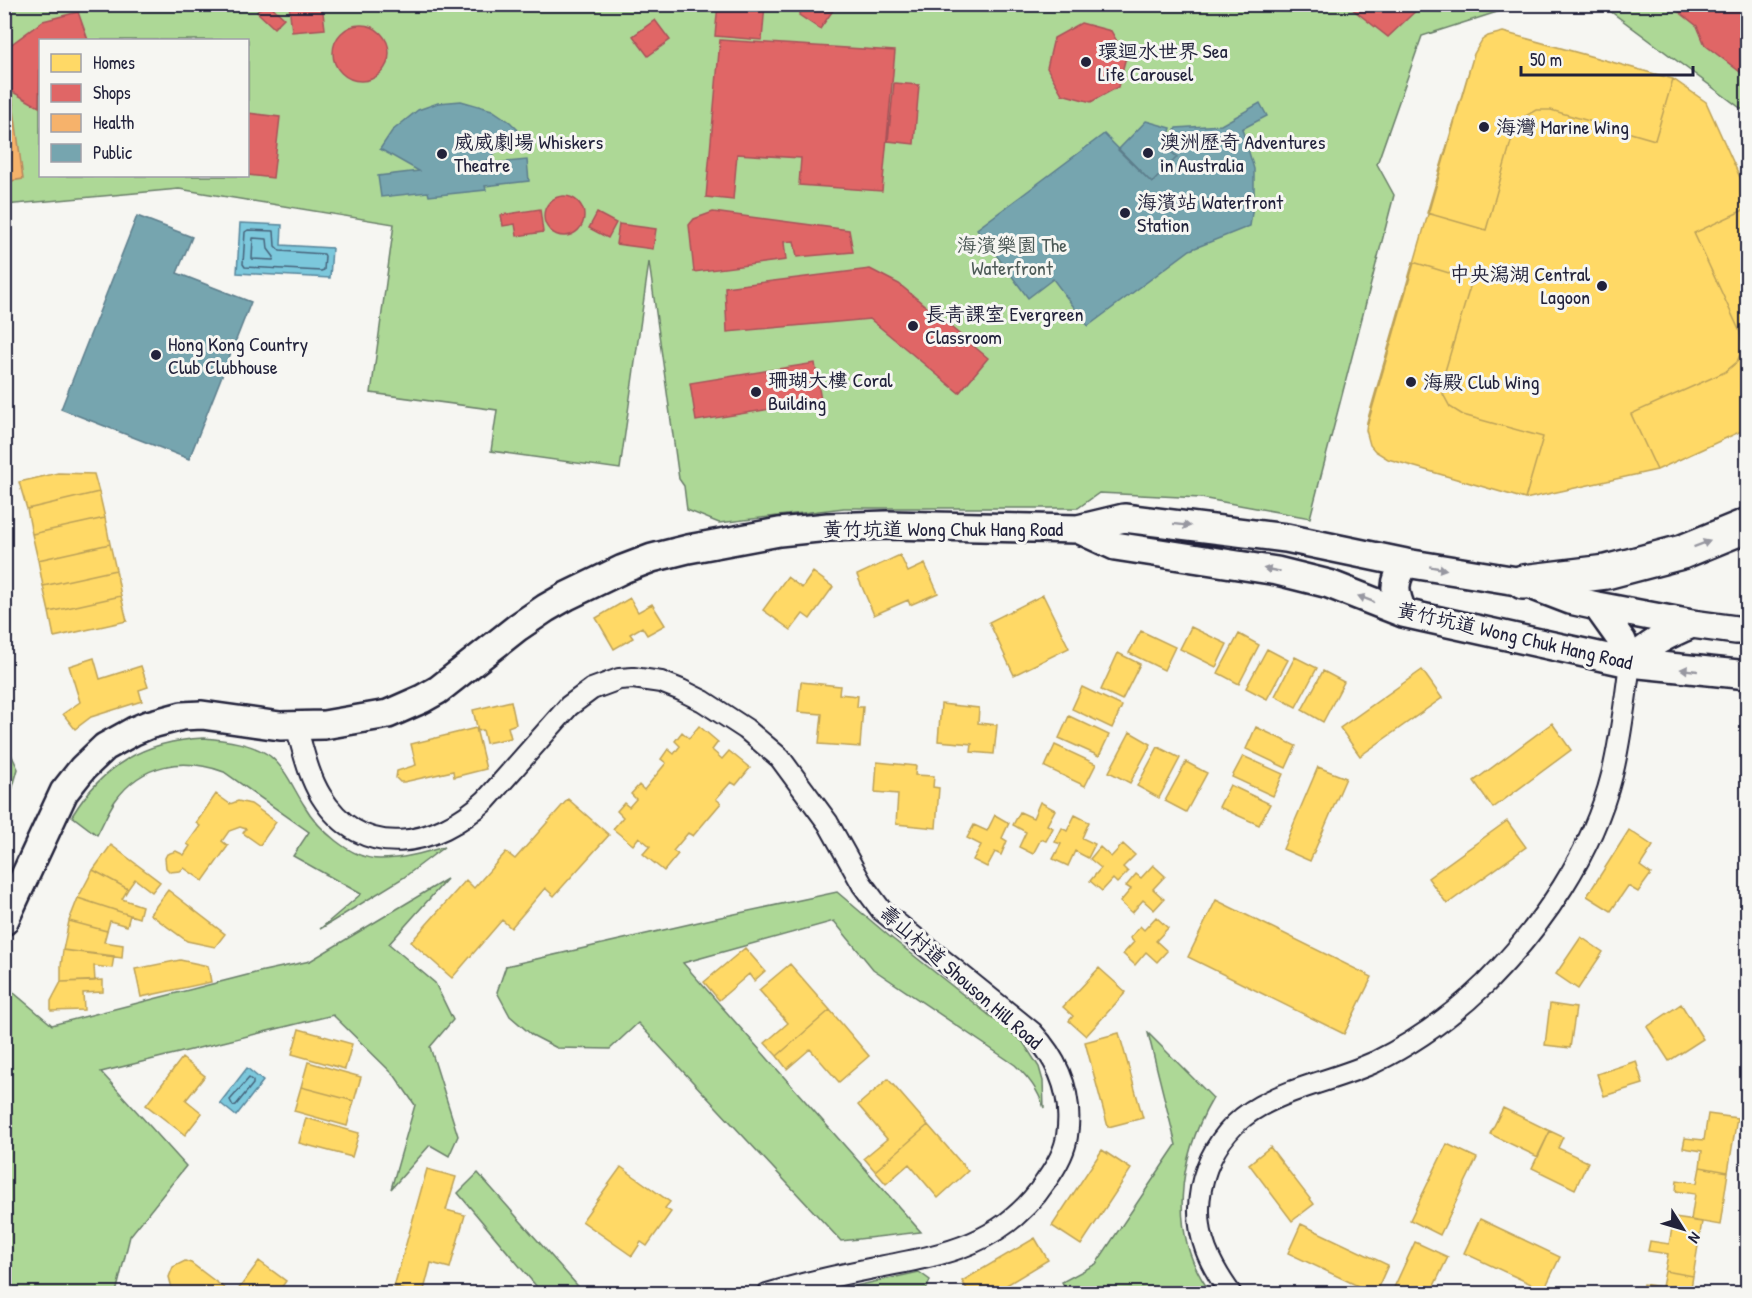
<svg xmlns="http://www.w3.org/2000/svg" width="1752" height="1298" font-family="'Patrick Hand','LXGW WenKai TC',sans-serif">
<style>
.green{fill:#add896;stroke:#687d68;stroke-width:1.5;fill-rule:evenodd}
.water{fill:#7cc8dc;stroke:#58869c;stroke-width:1.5}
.homes{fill:#ffd966;stroke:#bda259;stroke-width:1.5}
.shops{fill:#e06666;stroke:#a75259;stroke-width:1.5}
.health{fill:#f6b26b;stroke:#b6875d;stroke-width:1.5}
.public{fill:#76a5af;stroke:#5d7e8c;stroke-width:1.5}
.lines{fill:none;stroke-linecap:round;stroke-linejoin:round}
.shore{stroke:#46647b;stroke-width:1.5}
.street-casing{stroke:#22223b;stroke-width:24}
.secondary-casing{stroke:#22223b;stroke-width:32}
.highway-casing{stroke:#22223b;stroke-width:38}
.street{stroke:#f6f6f2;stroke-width:20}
.secondary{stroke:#f6f6f2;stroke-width:27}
.highway{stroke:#f6f6f2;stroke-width:33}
.oneway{fill:#9797a0}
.poi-dot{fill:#22223b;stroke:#f6f6f2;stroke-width:2}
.labels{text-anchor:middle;stroke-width:6;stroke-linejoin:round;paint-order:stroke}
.poi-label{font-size:20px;fill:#22223b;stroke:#f6f6f2;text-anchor:start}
.park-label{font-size:20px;fill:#4c5956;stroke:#f6f6f2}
.street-label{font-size:20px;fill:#22223b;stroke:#f6f6f2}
</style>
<rect width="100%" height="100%" fill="#f6f6f2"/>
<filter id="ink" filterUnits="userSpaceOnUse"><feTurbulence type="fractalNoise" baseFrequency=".0167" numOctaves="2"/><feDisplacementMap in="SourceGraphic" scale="12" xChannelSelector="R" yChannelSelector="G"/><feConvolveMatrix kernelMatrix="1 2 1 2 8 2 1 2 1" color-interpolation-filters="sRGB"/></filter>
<g filter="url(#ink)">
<path class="green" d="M5,5H1519L1422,36L1377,164L1394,195L1310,518L1201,498L1099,493L1078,508H844L719,523L687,510L684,486L679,479L649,262L620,469L491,451L497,410L371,393L394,224L179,189L5,205ZM40,40H248V176H40Z
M1602,5H1747V113Z
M204,738C225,740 252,743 270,756C286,769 293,788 304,805C318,829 350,859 380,859C402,859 423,853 444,847L403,878L320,929L361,894L293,856L309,832L224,772C183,757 142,763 115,801C108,811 103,824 97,835L72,816C103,765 144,741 204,738Z
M5,741L18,769L5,815Z
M447,879L389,944L435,983L453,1020L430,1047L458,1136L449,1156L430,1145L391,1189L415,1105L395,1076L333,1015L101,1072L186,1166L130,1236L116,1293H5V979L14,993L52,1025L259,972L310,961Z
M837,892L889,936L1023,1042L1039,1067L1043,1081L1044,1108C1038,1090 1029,1078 1015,1065L873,969L834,921L683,963L921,1232L841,1241L638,1023L610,1049L557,1048L532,1035L510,1016L497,992L506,966L716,918Z
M1148,1033L1213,1098C1178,1158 1167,1234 1211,1293H1068L1062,1282L1096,1264L1176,1145Z
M478,1173L584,1293H542L458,1193Z
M919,1272L930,1280L925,1293H824Z"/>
<path class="water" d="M240,223L282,225L281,245L332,248L330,278L237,273Z
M247,1068L263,1081L236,1116L220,1103Z"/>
<path class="homes" d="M1503,32L1673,79L1655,140L1551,110H1536L1522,118L1514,131L1486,230L1427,213L1474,54L1482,40L1488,36Z
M1503,32L1673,79L1706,102L1748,195V428L1657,470L1525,499L1388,459L1375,451L1370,445L1366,430L1474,54L1482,40L1488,36Z
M1748,208V428L1657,470L1631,414L1725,372L1737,362L1743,347L1740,332L1694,233Z
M1413,262L1472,280L1443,378V394L1450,407L1463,415L1543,437L1525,499L1388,459L1375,451L1370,445L1366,430L1367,422Z
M58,473L94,474L99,492L27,509L19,482Z
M99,492L105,518L32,534L27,509Z
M105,518L110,544L38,560L32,534Z
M110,544L116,570L43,586L38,560Z
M900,555L908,572L925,564L938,593L910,605L908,600L874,615L857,575Z
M116,570L121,596L49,612L43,586Z
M813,572L833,587L810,619L803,614L791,630L763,610L787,577L802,588Z
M1043,595L1069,648L1014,675L989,622Z
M121,596L127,621L54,637L49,612Z
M630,598L638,612L652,604L665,625L647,635L642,627L630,634L633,638L614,649L596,618Z
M1191,627L1227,644L1216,667L1180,649Z
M1141,631L1175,647L1164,670L1129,653Z
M1239,634L1259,645L1239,684L1218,673Z
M1267,649L1288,660L1267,699L1246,688Z
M1118,653L1140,664L1122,700L1101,690Z
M1295,657L1317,668L1296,707L1275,696Z
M94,658L100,679L141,666L148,687L139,690L142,701L91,717L75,729L63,714L80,702L69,666Z
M1422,670L1442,698L1360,756L1340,728Z
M1323,671L1344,682L1323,722L1302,710Z
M801,682L840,686L839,694L858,696L857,707H863L860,747L819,744L822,714L798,712Z
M1082,687L1122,706L1112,728L1072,709Z
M511,701L516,724L508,727L511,738L486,743L483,730L478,731L473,710Z
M941,704L979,708L978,723L997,725L994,754L971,752L972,744L938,741Z
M1069,716L1109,735L1099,756L1059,738Z
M1552,723L1571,750L1493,808L1474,781Z
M699,726L718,742L712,750L722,759L729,751L750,768L736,785L731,782L716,799L721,803L693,836L688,833L673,851L678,854L664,871L643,854L650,846L639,837L633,845L613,829L623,817L617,811L624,803L629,807L636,799L631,794L639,785L644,790L666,763L661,759L668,749L674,754L680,746L675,741L682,732L689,738Z
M1256,727L1296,746L1286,768L1246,749Z
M476,728L486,769L454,777L453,771L404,782H400L396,778L397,771L416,765L411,744Z
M1130,732L1151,744L1130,783L1109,772Z
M1055,745L1096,764L1085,786L1045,767Z
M1158,747L1180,758L1159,798L1137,786Z
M1243,756L1283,774L1273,796L1232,777Z
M877,762L916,766L915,775L934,776L933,787L939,788L936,828L896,824L898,794L875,792Z
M1186,762L1207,773L1186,812L1165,801Z
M1318,767L1346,778L1310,861L1283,849Z
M1230,785L1270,804L1259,825L1219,807Z
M216,794L230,804L238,801L251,804L276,822L260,845L243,833L246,829L240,827L229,831L222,841L228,846L203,881L184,868L180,871L170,872L166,868L165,858L167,854L176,851L184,855L190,846L187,844L200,826L196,823Z
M568,799L609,835L554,896L545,888L511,928L502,920L452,978L411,942L466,880L474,888L506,852L515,859Z
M1040,802L1055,810L1047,825L1053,828L1046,841L1041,839L1033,854L1019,847L1026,832L1013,825L1020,812L1033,818Z
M995,815L1009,823L1002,838L1007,841L1001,855L995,852L987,867L973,860L981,845L967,838L974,825L987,831Z
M1075,815L1089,822L1082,838L1095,844L1088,858L1075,851L1068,866L1053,859L1061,844L1055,842L1062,828L1067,831Z
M1507,821L1526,847L1447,904L1428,878Z
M1629,830L1653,846L1640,866L1651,874L1638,892L1628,886L1611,911L1587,896Z
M1123,844L1135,855L1123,867L1128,872L1117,883L1113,879L1102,891L1090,881L1101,868L1090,859L1100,847L1111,857Z
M111,845L160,882L152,892L135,879L128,889L93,870Z
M1153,865L1165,876L1153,889L1164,899L1154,910L1143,900L1132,913L1120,902L1131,889L1126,886L1136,874L1141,878Z
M93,870L128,889L122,899L142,906L139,918L78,898Z
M168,890L225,934L215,947L187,941L150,914Z
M78,898L130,915L127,926L110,921L107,931L69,921Z
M1216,900L1372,977L1344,1034L1188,957Z
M1156,917L1168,928L1156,941L1167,951L1157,962L1146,952L1135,965L1123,954L1134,942L1130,938L1140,926L1144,930Z
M69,921L107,931L104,942L123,945L122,958L63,950Z
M1581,937L1603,952L1578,989L1556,974Z
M745,948L765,971L754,981L749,974L719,1000L704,982Z
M63,950L114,956L112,968L94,966L95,981L61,982V966Z
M180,960L208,966L211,982L141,997L135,969Z
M790,964L830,1010L777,1056L765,1043L788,1023L759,990Z
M1099,968L1126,992L1086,1036L1069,1021L1073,1016L1063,1007Z
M103,980V992L83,993L84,1010L51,1011V1001L61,982Z
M1550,1004L1576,1008L1570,1048L1545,1045Z
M1681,1004L1703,1039L1669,1061L1647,1027Z
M830,1010L869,1056L839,1082L810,1049L787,1069L777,1056Z
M299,1029L352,1044L345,1069L292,1054Z
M1119,1033L1143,1118L1108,1127L1085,1042Z
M182,1058L205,1076L186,1100L202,1113L185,1135L146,1105Z
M1636,1061L1643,1084L1604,1096L1597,1074Z
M308,1062L361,1077L354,1101L301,1087Z
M888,1079L928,1125L875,1171L864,1158L887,1139L858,1105Z
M301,1087L354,1101L347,1126L294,1111Z
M1503,1108L1550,1131L1538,1157L1490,1134Z
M1708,1114L1737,1118L1728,1172L1700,1167L1702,1151L1683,1148L1685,1138L1704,1140Z
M306,1118L359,1133L352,1157L299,1143Z
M928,1125L968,1171L938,1198L909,1164L886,1184L875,1171Z
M1550,1131L1563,1137L1558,1148L1588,1162L1575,1189L1532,1168Z
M1447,1144L1477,1158L1440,1235L1410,1220Z
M1270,1147L1314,1204L1292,1221L1249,1164Z
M1102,1150L1131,1169L1081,1245L1052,1226Z
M621,1167L670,1202L665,1208L671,1212L647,1246L641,1242L632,1256L582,1221Z
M1700,1167L1728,1172L1720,1225L1691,1220L1695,1194L1676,1191L1677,1180L1697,1183Z
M427,1169L456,1177L446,1210L465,1215L450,1268L431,1263L423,1294H418L394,1287Z
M1674,1218L1702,1222L1693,1276L1665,1271L1668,1254L1648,1251L1650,1241L1669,1244Z
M1480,1219L1560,1257L1544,1290L1464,1253Z
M1301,1224L1388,1265L1375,1294L1288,1253Z
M1035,1238L1048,1260L992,1294H970L962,1281Z
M1415,1242L1448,1257L1430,1294H1391Z
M185,1261L191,1263L232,1294H180L172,1288L169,1277L173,1267Z
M259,1261L286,1281L277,1294H235Z
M1665,1271L1693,1276L1690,1294H1641L1643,1284L1662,1287Z"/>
<path class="shops" d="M264,4H269L284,18L274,28L257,12Z
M289,4H322L325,29L292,32Z
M544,4H588V6L544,7Z
M718,4H765L762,40L715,36Z
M806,4H827L834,9L820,29L799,15Z
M1346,4H1423L1388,37Z
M1669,4H1748V78L1705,45L1697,26Z
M78,12L88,40H40L39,107L4,87L5,49L43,21Z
M655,20L670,40L648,56L633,36Z
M1081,23L1111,31L1126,57L1118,87L1091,102L1062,94L1047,68L1054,38Z
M333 53a28 28 0 1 1 56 0a28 28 0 1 1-56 0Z
M720,40L895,51L882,191L799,185L801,158L737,154L733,200L706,197Z
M894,83L919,85L914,144L888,141Z
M248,113L280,117L273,178L248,175Z
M544 216a20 20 0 1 1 40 0a20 20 0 1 1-40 0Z
M540,209L543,232L517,236L515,224L503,226L501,215Z
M713,212L849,230L853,252L797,257L794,241L784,242L786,260L694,272L689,225L694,219Z
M597,213L616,223L608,238L589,228Z
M619,224L656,229L653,249L616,244Z
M870,269L899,284L988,358L959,393L870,319L727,332L725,287Z
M815,363L821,401L696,421L690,383Z"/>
<path class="health" d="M12,94L23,179L4,182V95Z"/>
<path class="public" d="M461,101L492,110L510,122L518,130L484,164L527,160L529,181L485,186L486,190L429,196L428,192L381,197L378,176L419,171L380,149L392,131L418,110L438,103Z
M1260,103L1267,116L1242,129L1254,169V199L1250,226L1190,250L1088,326L1053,279L1028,298L977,229L1104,134L1152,183L1177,157L1168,149L1176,128L1221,125Z
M1146,121L1171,128L1166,147L1177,157L1152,183L1118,150Z
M137,216L192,237L177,273L251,302L189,459L61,409Z"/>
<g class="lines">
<path class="shore" d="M248,230L274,231L275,246L280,251L324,254L325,256L324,270L321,271L245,267L243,264L245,232Z
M253,238L267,239L268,249L274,257L273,260L252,259Z
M249,1078L253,1081V1084L236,1105L233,1106L230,1100Z"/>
<defs>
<path id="street" d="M296,726C303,749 308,775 321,796C363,863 435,847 486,800L569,706L592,689L619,679L633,678L661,682L681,690L703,701L746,729L780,758L828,823L862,884L882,911L1032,1032C1059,1061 1073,1096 1067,1136C1065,1152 1056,1167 1046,1181C1004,1245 943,1255 874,1268C838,1275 803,1283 767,1294
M1231,1294C1221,1280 1212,1266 1206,1250C1186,1197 1210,1133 1260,1106C1296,1086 1338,1079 1375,1062C1416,1042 1453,1015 1486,983C1542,926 1592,854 1612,775C1621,739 1625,701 1630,663"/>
<path id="secondary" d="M1078,529L1115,546L1277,571L1329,584L1403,613L1630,663L1748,675
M1597,606L1622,641L1630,663
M1403,613C1394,592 1392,582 1406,563
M1630,663C1648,644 1668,634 1692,624
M4,921L64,792L83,768L105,747L134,731L148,725L182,716L202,715L280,726L324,725L388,714L422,699L438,690L518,627L546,608L567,596L623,569L652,558L688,549L779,532L828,527L887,525L1078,529L1124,518L1286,538L1406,563L1523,582L1570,600L1597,606L1692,624L1736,630H1748"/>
<path id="highway" d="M1523,582L1606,572L1682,552L1748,525"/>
</defs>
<use href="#street" class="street-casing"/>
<use href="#secondary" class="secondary-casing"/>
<use href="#highway" class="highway-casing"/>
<use href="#street" class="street"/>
<use href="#secondary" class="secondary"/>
<use href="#highway" class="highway"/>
</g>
<defs><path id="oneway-solid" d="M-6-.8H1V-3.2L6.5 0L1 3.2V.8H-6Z" transform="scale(1.5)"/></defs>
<g class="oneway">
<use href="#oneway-solid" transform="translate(1182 525) rotate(7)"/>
<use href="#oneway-solid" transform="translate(1702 544) rotate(-20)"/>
<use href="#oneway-solid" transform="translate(1438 568) rotate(10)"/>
<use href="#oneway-solid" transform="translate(1272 570) rotate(-170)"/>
<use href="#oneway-solid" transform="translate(1366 599) rotate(-159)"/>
<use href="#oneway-solid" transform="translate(1689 670) rotate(-174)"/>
</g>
</g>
<g class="poi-dot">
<circle cx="1086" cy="62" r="6"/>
<circle cx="1484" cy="127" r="6"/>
<circle cx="1148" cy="153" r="6"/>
<circle cx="442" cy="154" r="6"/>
<circle cx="1125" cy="213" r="6"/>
<circle cx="1602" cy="286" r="6"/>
<circle cx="913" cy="326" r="6"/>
<circle cx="156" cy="355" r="6"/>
<circle cx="1411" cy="382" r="6"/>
<circle cx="756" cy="392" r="6"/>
</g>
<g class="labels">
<g class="poi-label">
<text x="1098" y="58">環迴水世界 Sea<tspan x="1098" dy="23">Life Carousel</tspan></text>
<text x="1496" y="134">海灣 Marine Wing</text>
<text x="454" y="149">威威劇場 Whiskers<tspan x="454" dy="23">Theatre</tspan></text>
<text x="1160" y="149">澳洲歷奇 Adventures<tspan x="1160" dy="23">in Australia</tspan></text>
<text x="1137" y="209">海濱站 Waterfront<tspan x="1137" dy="23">Station</tspan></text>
<text x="1590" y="281" text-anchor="end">中央潟湖 Central<tspan x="1590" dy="23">Lagoon</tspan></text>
<text x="925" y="321">長青課室 Evergreen<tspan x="925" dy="23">Classroom</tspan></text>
<text x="168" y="351">Hong Kong Country<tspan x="168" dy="23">Club Clubhouse</tspan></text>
<text x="768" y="387">珊瑚大樓 Coral<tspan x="768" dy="23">Building</tspan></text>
<text x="1423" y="389">海殿 Club Wing</text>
</g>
<g class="park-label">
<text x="1012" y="252">海濱樂園 The<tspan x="1012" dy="23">Waterfront</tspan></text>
</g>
<g class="street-label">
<text x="943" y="536">黃竹坑道 Wong Chuk Hang Road</text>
<text transform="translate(1515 636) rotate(13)" y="7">黃竹坑道 Wong Chuk Hang Road</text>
<text transform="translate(961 977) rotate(41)" y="7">壽山村道 Shouson Hill Road</text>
</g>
</g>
<rect width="1752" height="1298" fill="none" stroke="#f6f6f2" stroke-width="24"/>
<rect x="12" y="12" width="1728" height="1274" fill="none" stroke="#22223b" stroke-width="2" filter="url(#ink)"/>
<rect x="39" y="39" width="210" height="138" fill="#f6f6f2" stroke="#a1a1a9" stroke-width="1.5"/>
<rect x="51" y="54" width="30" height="18" fill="#ffd966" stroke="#a1a1a9" stroke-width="1.5"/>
<text x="93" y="69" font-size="18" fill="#22223b">Homes</text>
<rect x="51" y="84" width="30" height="18" fill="#e06666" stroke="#a1a1a9" stroke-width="1.5"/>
<text x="93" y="99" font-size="18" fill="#22223b">Shops</text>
<rect x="51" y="114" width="30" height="18" fill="#f6b26b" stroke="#a1a1a9" stroke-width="1.5"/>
<text x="93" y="129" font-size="18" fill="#22223b">Health</text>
<rect x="51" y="144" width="30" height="18" fill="#76a5af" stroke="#a1a1a9" stroke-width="1.5"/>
<text x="93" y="159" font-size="18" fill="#22223b">Public</text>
<g transform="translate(1683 1229) rotate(127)" stroke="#f6f6f2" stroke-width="4.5" paint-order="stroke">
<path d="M0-4.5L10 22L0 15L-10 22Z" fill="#22223b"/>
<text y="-9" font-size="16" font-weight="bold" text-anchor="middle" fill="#22223b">N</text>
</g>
<path d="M1521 66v9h172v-9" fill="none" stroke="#22223b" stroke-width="3"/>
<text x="1530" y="66" font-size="18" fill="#22223b" stroke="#f6f6f2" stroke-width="4.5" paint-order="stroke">50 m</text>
</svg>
